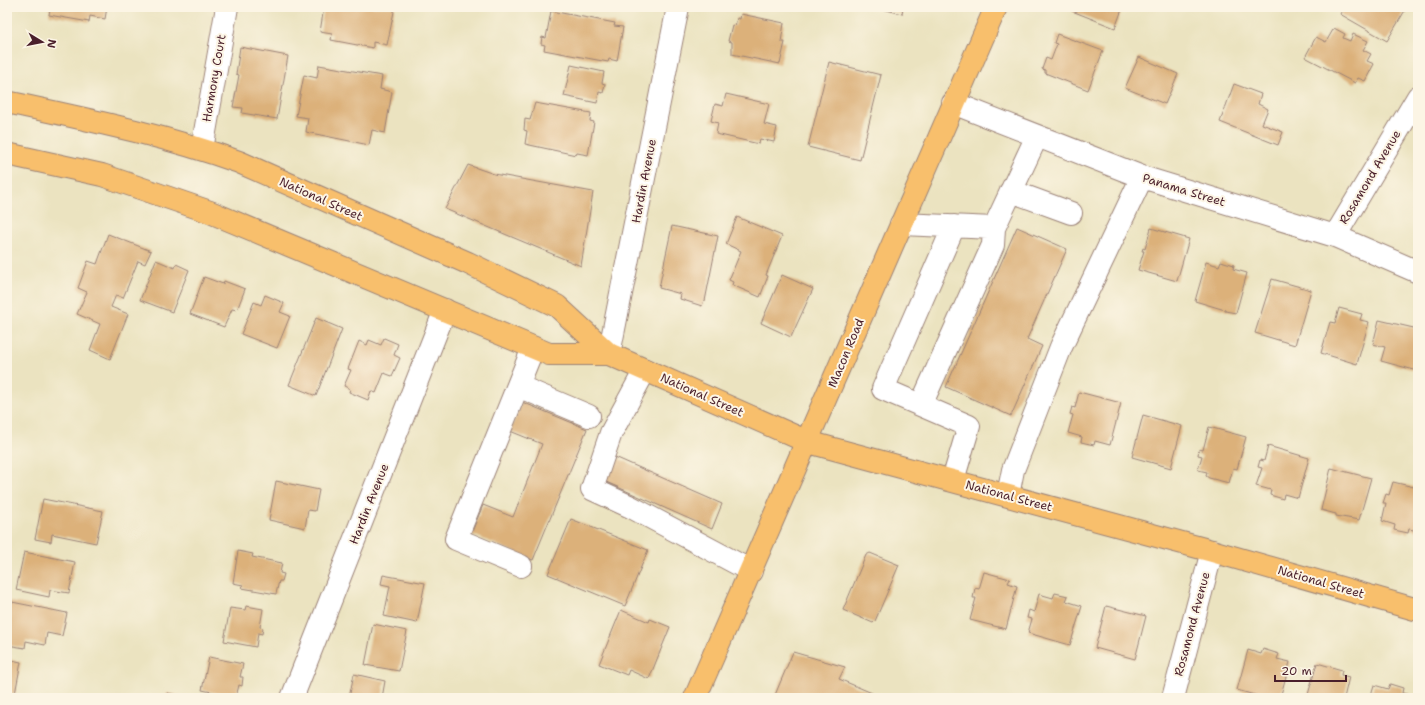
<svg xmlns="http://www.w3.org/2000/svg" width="1425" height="705" font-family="'Shantell Sans',sans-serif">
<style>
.building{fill:#dcb17a}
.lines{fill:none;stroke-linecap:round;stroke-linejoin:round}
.minor-casing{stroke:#9a8176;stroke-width:24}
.major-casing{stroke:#9a8176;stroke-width:24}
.minor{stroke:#fff;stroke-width:22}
.major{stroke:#f8bf6c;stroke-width:22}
.labels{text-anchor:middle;stroke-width:4;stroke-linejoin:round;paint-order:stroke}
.street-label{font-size:12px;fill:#4a1f2b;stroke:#fcf5e5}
</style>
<rect width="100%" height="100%" fill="#fcf5e5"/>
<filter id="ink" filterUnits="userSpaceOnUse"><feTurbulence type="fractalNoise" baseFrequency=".025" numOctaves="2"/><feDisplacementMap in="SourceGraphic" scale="8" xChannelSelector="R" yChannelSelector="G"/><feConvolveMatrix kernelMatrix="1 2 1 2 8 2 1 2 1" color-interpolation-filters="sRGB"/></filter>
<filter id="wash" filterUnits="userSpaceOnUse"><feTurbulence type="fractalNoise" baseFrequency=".012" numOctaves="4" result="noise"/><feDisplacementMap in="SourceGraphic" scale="16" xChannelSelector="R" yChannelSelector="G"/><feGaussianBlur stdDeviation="0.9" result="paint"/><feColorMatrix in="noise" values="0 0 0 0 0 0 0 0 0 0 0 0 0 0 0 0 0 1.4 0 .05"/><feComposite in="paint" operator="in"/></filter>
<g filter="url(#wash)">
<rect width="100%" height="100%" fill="#ebe3c0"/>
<g id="blocks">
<path class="building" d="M46,7H107L105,19L90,16L89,22L49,15L50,9Z
M324,7H395L387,45L373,42V48L331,40L332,34L320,32Z
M875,7H903L902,14Z
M1074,7H1123L1115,28L1072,11Z
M1344,7H1407L1387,41L1340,14Z
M551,11L615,23L614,26L623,27L617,61L609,59L608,62L544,50L545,45L541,44L542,37L546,38Z
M741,14L784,23L781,42H785L780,64L732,54V42L728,41L732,25L735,26L737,18L740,19Z
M1334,28L1345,34L1343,38L1350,41L1353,34L1368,41L1363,50L1371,54L1367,61L1374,64L1365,81L1358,78L1355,83L1305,57L1316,37L1326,42Z
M1057,34L1103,51L1088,90L1045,73V70L1042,69L1046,58L1051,60L1057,44L1054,43Z
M240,47L288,56L277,119L242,113L243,108L233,107L239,75L236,74Z
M1139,57L1178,74L1165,104L1125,88Z
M829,62L881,75L860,160L808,147Z
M319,65L382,76L380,89L392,92L385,133L372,130L369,145L306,132L308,118L296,116L304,75L317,78Z
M571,65L604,72L602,83L605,84L603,93L599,92L597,103L564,96Z
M1234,84L1261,94L1258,104L1268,109L1262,124L1283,132L1278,145L1220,122Z
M726,94L769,104L764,124L777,127L774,142L760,139L759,144L716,134L718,123L711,121L715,104L723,106Z
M535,103L591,113L590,121L594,122L588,155L577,153L576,155L525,144L527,131L524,130L525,119L530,120Z
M468,165L494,174L593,192L581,266L445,209Z
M737,217L782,236L766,275L768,276L760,297L732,285L733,282L729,280L741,251L726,244Z
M672,226L718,236L705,301L704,300L702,306L680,299L681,294L659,288Z
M1017,227L1067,249L1027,339L1042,346L1011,416L946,387Z
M1151,228L1189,239L1177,281L1138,270L1144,251H1142L1143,248L1145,249Z
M108,234L151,251L145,264L138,261L123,298L116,295L111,307L128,314L110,359L90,350L100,324L77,314L87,292L78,288L88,261L97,264Z
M156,260L175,268L176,264L189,270L172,312L140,300Z
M1221,261L1234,265L1233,269L1247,273L1236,313L1225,311V310L1195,301L1206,262L1219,266Z
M782,275L813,289L791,337L761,323Z
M204,277L223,284L224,281L245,289L237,310L232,309L224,327L190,314Z
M1272,279L1311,290L1295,345L1255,333Z
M265,295L284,303L280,312L290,316L277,348L241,334L254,302L261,305Z
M1339,308L1362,314L1360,320L1369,322L1357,364L1321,353L1330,322L1335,323Z
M316,318L342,329L316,396L289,385Z
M1379,320L1418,329V371L1381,361L1385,347L1373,344Z
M384,338L398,344L394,355L400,358L392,376L384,373L376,393L371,391L368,400L349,392L350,389L344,386L351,370L348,369L359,341L367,345L369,340L381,345Z
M1079,392L1121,403L1110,445L1095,441L1094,445L1081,442L1082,437L1068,433L1073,415L1070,414L1072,407L1075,408Z
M522,402L587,429L533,560L471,534L483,505L513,517L542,444L510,431Z
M1143,415L1182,426L1171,468L1132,457Z
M1209,427L1246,437L1237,469L1233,468L1229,483L1209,478L1206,476L1207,472L1198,470L1202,456L1198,455L1199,449L1203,450Z
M1268,446L1309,458L1298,498L1284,494L1283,499L1270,495L1271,490L1256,486L1262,468L1258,467L1260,460L1264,461Z
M615,457L722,504L712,529L604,481Z
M1331,468L1371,478L1359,520L1336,516V514L1321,510Z
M276,481L319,490L315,511L308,510L305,528L269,520Z
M1393,482L1418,488V531L1409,529L1408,533L1394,530L1395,525L1382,521L1386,503H1383L1386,494L1389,495Z
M43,499L103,511L96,543L52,534L51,542L35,539Z
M571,519L648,550L625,606L548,574Z
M238,551L253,554L252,557L282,563L280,573L284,574L282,581H279L276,594L242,588L243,585L233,583Z
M24,552L75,562L69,593L50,590L49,597L16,590Z
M870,553L899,565L875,621L873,623L843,610L866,555Z
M984,572L1010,579L1008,583L1017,586L1006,629L970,620L976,598H973L975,588L979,589Z
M383,575L425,583L417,623L384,616L390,586L381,584Z
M1055,593L1068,596L1066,601L1082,606L1070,645L1028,633L1032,619L1027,618L1029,610L1034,612L1039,594L1053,598Z
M7,601L67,613L62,636L47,633L45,645L26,641L25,648L7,645Z
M246,606L263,609L260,627L263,628L262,634L258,633L256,647L224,641L230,608L245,610Z
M1106,606L1146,616L1135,659L1095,648Z
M621,610L649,622L650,619L670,627L649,679L629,670L627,675L599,664Z
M373,624L407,631L399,671L365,665Z
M1263,649L1279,654L1277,659L1290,662L1280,698H1265L1237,690L1248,650L1261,654Z
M793,652L845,667L839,679L879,696L878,698H780L775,695Z
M209,657L243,664L240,677H243L242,686L239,685L236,697L202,690Z
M7,659L21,662L15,694L7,692Z
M1317,663L1342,670L1341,675L1349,677L1344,698H1307Z
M354,674L385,681L382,698H349Z
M1390,684L1403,688L1402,693L1415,696L1414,698H1370L1374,685L1388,689Z
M167,693L187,697V698H166Z"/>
</g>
</g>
<g filter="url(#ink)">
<use href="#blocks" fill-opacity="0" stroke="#9a8176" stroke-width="1"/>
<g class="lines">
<defs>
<path id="minor" d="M953,103L1142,177L1335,236L1418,272
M202,149L227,7
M1011,191L1071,213
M901,224L994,228L1037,136
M1335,236L1418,97
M609,354L678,7
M645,370L611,433L592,489L631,507L751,571
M518,386L589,416
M921,405L993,245L994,228
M953,480L969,426L883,389L954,226
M1008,495L1013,470L1061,347L1142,177
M521,566L456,539L533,348
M292,698L445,310
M1173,698L1212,551"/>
<path id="major" d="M7,102C85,119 164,135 239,162L468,263L557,306L609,354L808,442L1212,551L1418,610
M7,154L102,175L210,212L549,354H609
M695,698L996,7"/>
</defs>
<use href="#minor" class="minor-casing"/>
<use href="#major" class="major-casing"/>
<use href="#minor" class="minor"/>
<use href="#major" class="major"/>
</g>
</g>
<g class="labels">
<g class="street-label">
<text transform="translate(214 78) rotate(-80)" y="4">Harmony Court</text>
<text transform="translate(1370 177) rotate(-59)" y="4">Rosamond Avenue</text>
<text transform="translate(644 181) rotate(-79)" y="4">Hardin Avenue</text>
<text transform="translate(1184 190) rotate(17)" y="4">Panama Street</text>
<text transform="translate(321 199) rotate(24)" y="4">National Street</text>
<text transform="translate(846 353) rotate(-67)" y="4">Macon Road</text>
<text transform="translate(702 395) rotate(24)" y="4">National Street</text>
<text transform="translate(1009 496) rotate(15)" y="4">National Street</text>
<text transform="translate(369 504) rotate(-68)" y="4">Hardin Avenue</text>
<text transform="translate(1321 582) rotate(16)" y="4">National Street</text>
<text transform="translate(1192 624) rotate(-75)" y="4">Rosamond Avenue</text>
</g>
</g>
<rect width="1425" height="705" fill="none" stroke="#fcf5e5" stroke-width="24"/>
<g transform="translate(42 42) rotate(100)" stroke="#fcf5e5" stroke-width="3" paint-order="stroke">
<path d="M0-3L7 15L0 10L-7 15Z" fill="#4a1f2b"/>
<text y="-6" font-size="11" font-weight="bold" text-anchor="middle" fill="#4a1f2b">N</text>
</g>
<path d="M1275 675v6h71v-6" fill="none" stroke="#4a1f2b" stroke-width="2"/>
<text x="1281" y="675" font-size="12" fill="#4a1f2b" stroke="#fcf5e5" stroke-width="3" paint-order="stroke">20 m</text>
</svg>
